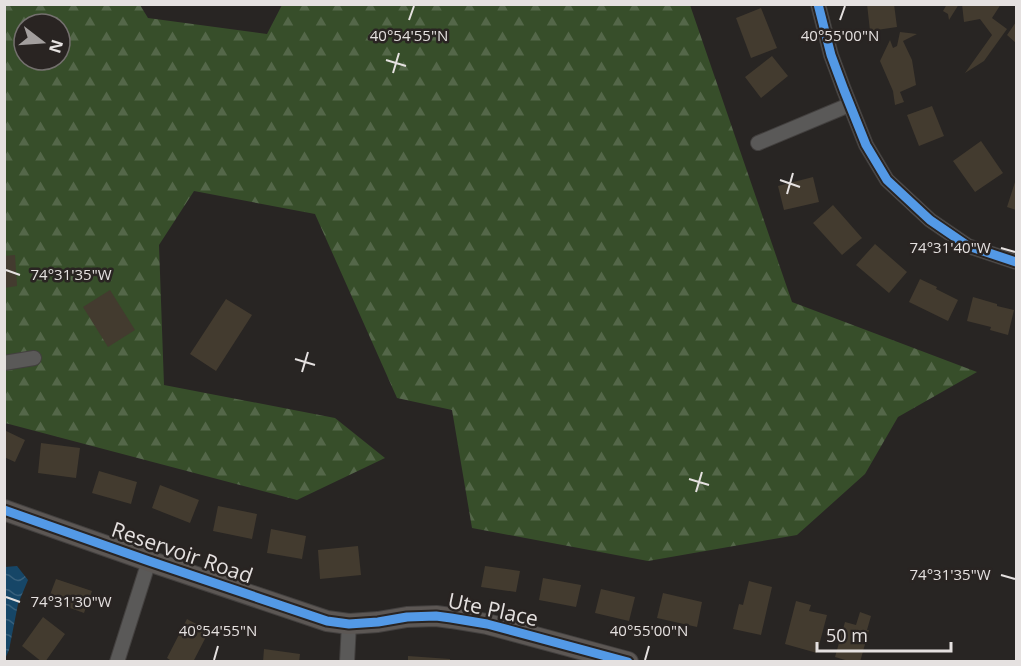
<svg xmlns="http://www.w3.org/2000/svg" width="1021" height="666" font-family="'Open Sans',sans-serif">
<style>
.forest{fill:url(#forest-firs);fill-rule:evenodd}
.water{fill:url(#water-waves)}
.building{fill:#433b2f}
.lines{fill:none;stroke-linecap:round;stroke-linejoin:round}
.street-casing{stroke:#43403f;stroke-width:16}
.secondary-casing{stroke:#43403f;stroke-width:22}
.street{stroke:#5a5958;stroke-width:14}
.secondary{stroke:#5c5754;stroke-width:20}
.cycleway-casing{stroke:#292422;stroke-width:13}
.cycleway{stroke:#5399e6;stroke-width:9}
.ticks{fill:none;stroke:#e5e1e0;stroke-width:2}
.labels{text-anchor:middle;stroke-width:5;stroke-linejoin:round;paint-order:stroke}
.street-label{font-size:21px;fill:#e5e1e0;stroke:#292422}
.ticks-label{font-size:15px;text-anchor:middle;fill:#e5e1e0;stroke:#292422;stroke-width:5;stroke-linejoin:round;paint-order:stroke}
</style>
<defs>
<pattern id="forest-firs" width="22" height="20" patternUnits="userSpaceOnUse" patternTransform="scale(1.5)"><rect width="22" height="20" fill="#374e2a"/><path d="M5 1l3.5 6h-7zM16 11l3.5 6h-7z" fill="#546749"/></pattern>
<pattern id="water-waves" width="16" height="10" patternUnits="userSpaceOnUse" patternTransform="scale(1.5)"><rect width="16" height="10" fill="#164667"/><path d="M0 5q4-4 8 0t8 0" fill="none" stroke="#38607c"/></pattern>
</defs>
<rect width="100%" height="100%" fill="#282523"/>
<path class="forest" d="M4,5H140L148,18L267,34L282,5H690L792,302L977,372L898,417L865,474L797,535L648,561L472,528L452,410L397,398L315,214L194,191L159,245L164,385L335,418L385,458L297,500L5,423ZM24,24H60V60H24Z"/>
<path class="water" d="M17,566L28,580L18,604L9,650L5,659V567Z"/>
<path class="building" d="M867,4H894L897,27L870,31Z
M947,4H959L949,20L948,14L943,11Z
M962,4H1001L992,18L1007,29L984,61L965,73L992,35L980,19L964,22Z
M761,8L777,48L751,58L736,18Z
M1016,22V43L1007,35Z
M900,32L917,34L903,41L912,60L916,85L900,92L904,102L895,105L893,91L880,61L890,40L893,48L897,46Z
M772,56L788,76L761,98L745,77Z
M932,106L944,136L919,146L907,115Z
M981,141L1003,173L975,192L953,161Z
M813,177L819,202L784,210L778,186Z
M1016,179V210L1007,207Z
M833,205L862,238L842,255L813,223Z
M875,244L907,272L889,293L856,265Z
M15,255L17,286L4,288V256Z
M920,279L937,287L936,289L958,300L948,321L909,302Z
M110,290L135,330L108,347L83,307Z
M973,297L997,304V306L1014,310L1008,335L990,330L991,327L967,321Z
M226,299L252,315L216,371L190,354Z
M4,430L25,440L15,462L4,457Z
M41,443L80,448L76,478L38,473Z
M99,471L137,482L131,504L92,493Z
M160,485L199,500L190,523L152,508Z
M218,506L257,514L252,539L213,531Z
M271,529L306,536L302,559L267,553Z
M358,546L361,575L320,579L318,550Z
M485,566L520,571L516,592L481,587Z
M543,578L581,585L576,607L539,600Z
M56,579L92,591L84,613L48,600Z
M749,581L772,587L761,635L733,629L739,604L743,605Z
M601,589L635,597L629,621L595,613Z
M663,593L702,602L697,627L657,618Z
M796,601L811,605L809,611L827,615L817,653L785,644Z
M860,612L871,616L867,630H869L860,662H852L835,657L845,622L856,625Z
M43,617L65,634L45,662H42L22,646Z
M187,619L209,631L193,662H173L167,658Z
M264,649L300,654L299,662H263Z
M408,656L450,659V662H408Z"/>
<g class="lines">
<defs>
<path id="street" d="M818,4L831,55L844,90L866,145L887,180L930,220L968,246L1016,262
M758,143L849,105
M4,363L34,358
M117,662L149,561
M347,662L349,624"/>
<path id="secondary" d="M4,510L149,561L327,621L349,624L378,622L407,617L436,616L451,618L487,624L628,662"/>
</defs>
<use href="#street" class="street-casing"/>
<use href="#secondary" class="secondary-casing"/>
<use href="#street" class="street"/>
<use href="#secondary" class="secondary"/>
<defs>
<path id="cycleway" d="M818,4L831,55L844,90L866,145L887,180L930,220L968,246L1016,262
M4,510L149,561L327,621L349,624L378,622L407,617L436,616L451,618L487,624L628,662"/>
</defs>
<use href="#cycleway" class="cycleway-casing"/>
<use href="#cycleway" class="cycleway"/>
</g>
<path class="ticks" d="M409,20L414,6M840,20L845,6M386,60L406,66M393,73L399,53M780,180L800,187M787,194L793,173M1001,248L1015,252M6,270L20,275M295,359L315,365M302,372L308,352M689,479L709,485M696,492L702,472M1001,575L1015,579M6,597L20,602M214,660L218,646M645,660L649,646"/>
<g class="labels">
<g class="street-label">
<text transform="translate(182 553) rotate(19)" y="7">Reservoir Road</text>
<text transform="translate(493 610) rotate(12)" y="7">Ute Place</text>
</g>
</g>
<g class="ticks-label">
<text x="409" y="41">40°54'55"N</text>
<text x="840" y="41">40°55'00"N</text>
<text x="950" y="253">74°31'40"W</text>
<text x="71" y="280">74°31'35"W</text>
<text x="950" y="580">74°31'35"W</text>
<text x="71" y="607">74°31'30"W</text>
<text x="218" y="636">40°54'55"N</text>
<text x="649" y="636">40°55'00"N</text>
</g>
<rect width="1021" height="666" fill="none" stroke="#e5e1e0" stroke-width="12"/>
<g transform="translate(42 42) rotate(107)"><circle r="28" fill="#292422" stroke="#74706e" stroke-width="1.5"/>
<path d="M0-4.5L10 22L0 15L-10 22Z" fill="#a39f9e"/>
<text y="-9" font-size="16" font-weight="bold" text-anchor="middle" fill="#e5e1e0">N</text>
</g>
<path d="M817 642v9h134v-9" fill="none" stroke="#e5e1e0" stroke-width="3"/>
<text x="826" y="642" font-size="18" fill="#e5e1e0" stroke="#292422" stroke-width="4.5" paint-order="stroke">50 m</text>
</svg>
